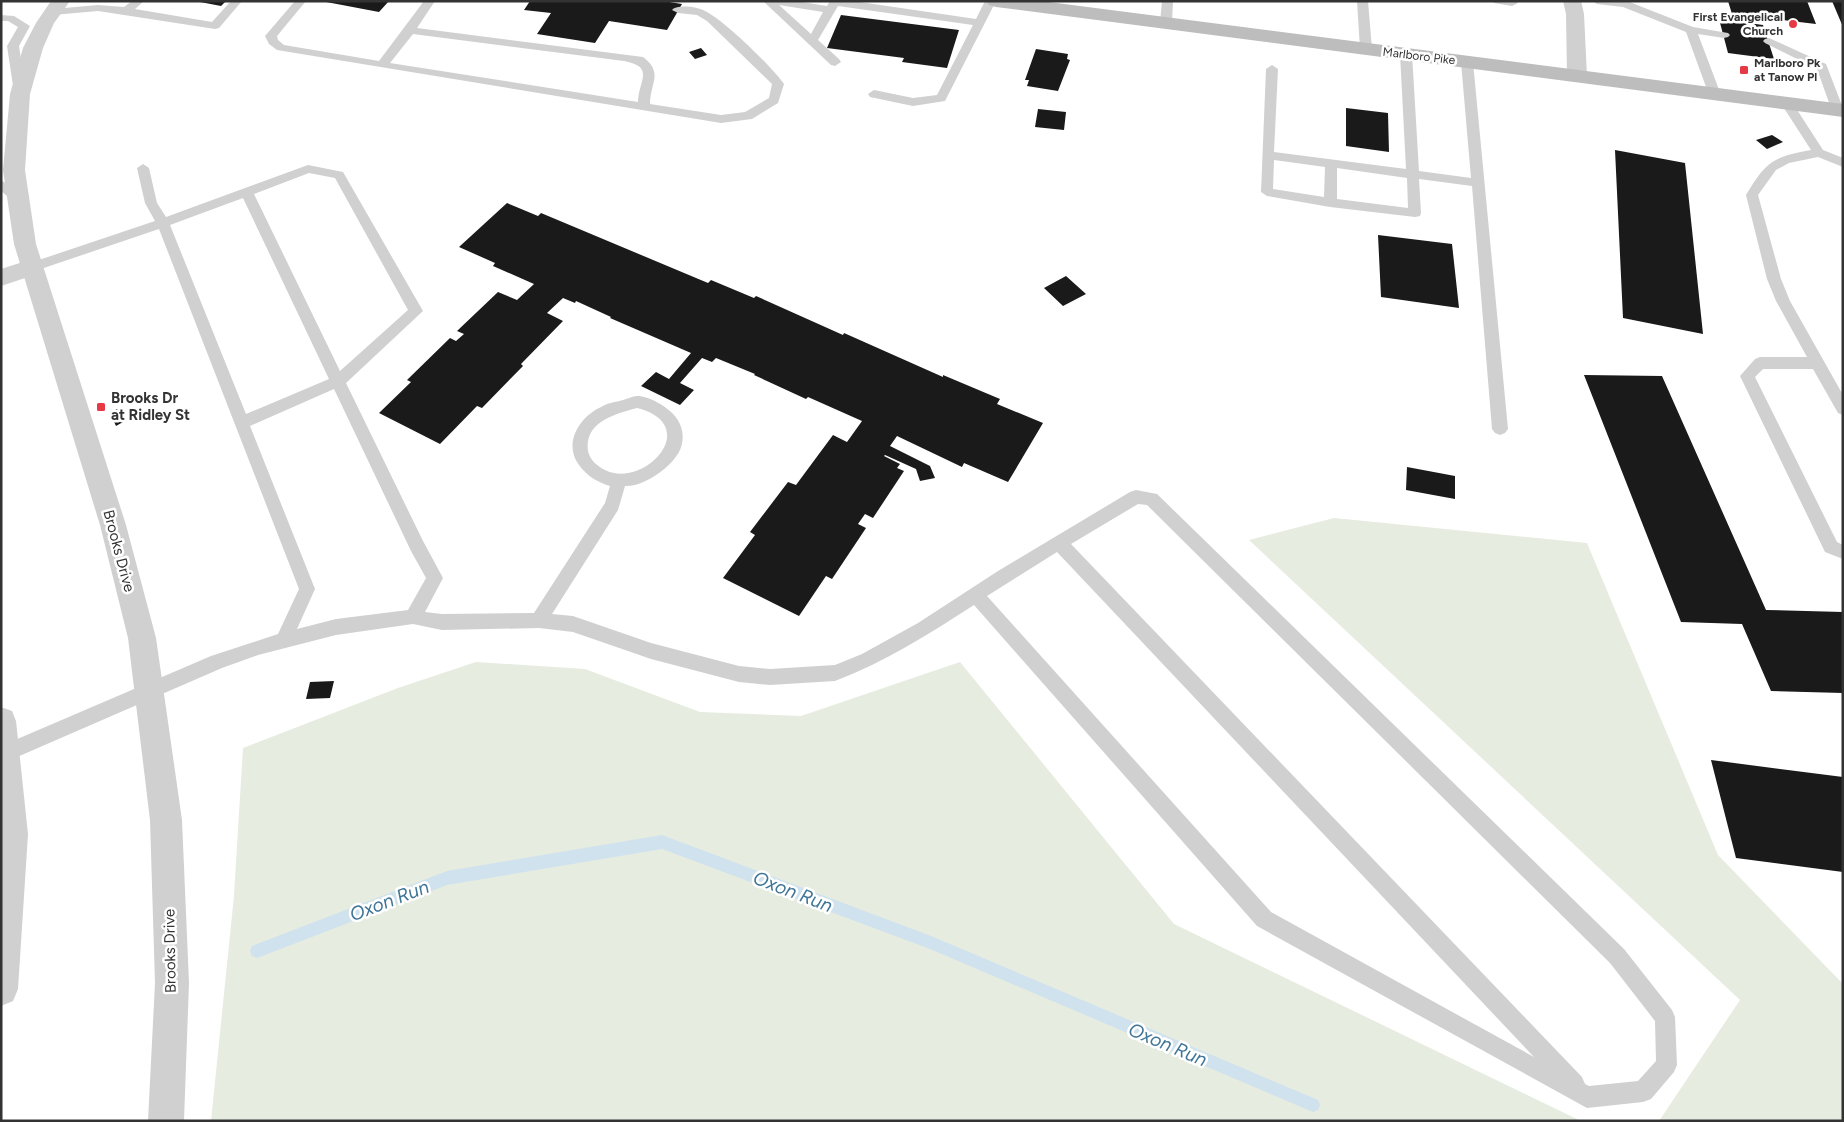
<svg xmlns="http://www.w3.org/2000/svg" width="1844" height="1122" font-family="Figtree,sans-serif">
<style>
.green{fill:#e6ecdf}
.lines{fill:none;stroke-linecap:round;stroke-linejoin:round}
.stream{fill:#cfe2ee;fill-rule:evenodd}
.building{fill:#1a1a1a}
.service{fill:#d0d0d0;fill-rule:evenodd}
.minor{fill:#d0d0d0;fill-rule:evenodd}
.tertiary{fill:#d0d0d0;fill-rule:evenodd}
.secondary{fill:#bdbdbd;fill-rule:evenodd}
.poi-dot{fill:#e63946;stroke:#fff;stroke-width:2}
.labels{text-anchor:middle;stroke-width:5;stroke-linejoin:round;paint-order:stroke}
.far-poi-label{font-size:12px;font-weight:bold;fill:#333;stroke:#fff;text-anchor:end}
.far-street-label{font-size:12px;fill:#333;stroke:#fff}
.poi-label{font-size:15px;font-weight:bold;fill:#333;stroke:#fff;text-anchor:start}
.street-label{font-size:15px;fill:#333;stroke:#fff}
.near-water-label{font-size:19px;font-style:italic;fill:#3f7597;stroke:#fff}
</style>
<rect width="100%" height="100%" fill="#fff"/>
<path class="green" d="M1334,518L1587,543L1718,855L1843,984V1121H1659L1740,1000L1249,540Z
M476,662L585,669L700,712L801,716L960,662L1174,924L1581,1121H211L234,896L243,748L398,688Z"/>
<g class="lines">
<path class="stream" d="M662,835L931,936L1318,1100L1320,1105L1318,1110L1313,1112L930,949L662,849L447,885L257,958L252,956L250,951L252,946L257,944L447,871Z"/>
</g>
<path class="building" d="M195,1H226L221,6Z
M321,1H389L379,12Z
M530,1H663L682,4L667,30L609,21L595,43L537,34L551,13L524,10Z
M1728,1H1807L1816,24L1732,14Z
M1832,1H1843V27Z
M841,15L959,30L947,68L902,62L904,58L827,48Z
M1719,19L1763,25L1774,59L1728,53Z
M701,48L707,55L695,59L689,52Z
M1036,49L1068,54L1067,59L1070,60L1058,91L1027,86L1029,80H1025Z
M1346,108L1388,113L1389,152L1346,146Z
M1038,109L1066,112L1064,130L1035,127Z
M1772,135L1783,142L1767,149L1756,140Z
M1615,150L1685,163L1703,334L1623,318Z
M507,203L538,216L541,213L708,283L711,280L754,298L756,296L843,335L844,333L943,377V375L1000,399L997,404L1043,423L1008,482L964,463L962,467L897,436L890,446L930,466L935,478L920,481L916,469L885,455L884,456L900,464L897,468L904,471L873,518L865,514L858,524L866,528L832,579L826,576L799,616L723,578L755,535L750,532L788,482L796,485L833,435L847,442L862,421L808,397L806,399L754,375L755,374L716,358L712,362L702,358L680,383L694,390L680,405L641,386L656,372L669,379L691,353L610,318L611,317L576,301L575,303L563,298L547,313L563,321L521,364L523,366L482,408L477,406L440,444L379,413L411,382L407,380L450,338L456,341L464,334L457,331L498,292L517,300L534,284L493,266L495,263L459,247Z
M1378,235L1452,244L1459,308L1381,297Z
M1066,276L1086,294L1063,306L1044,288Z
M1584,375L1662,376L1766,610L1843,612V693L1771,691L1742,624L1681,622Z
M117,409L123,422L116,426L110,413Z
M1407,467L1455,476V499L1406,490Z
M334,681L330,698L306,699L310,682Z
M1711,760L1843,777V872L1736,858Z"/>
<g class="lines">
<path class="service" d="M132,1H144L135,9L212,22L231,1H242L219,28L215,29L98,11L53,15L47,12L53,9L98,5L124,7Z
M295,1H306L277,36L278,40L284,45L379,61L424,1H435L417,28L643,57C664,73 650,83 650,104L721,115L745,112L769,98L772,84L707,21L697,15L678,13L672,10C678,4 698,7 705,11C723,19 773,68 784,84L778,103L752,119L721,123L277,50L269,44L265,36ZM413,34L624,61C656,67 638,81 638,102L390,63Z
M763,1H796L827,6L830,1H853L976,19L985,1H996L945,101L913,106L870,97L868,94L874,90L913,98L937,95L973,25L838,6L818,40L839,59L841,62L835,66L831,65ZM779,5L823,12L811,34Z
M1162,1H1173L1172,23L1166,26L1160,23Z
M1357,1H1368L1372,49L1366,52L1360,49Z
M1493,1H1516L1518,3L1512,6L1494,3Z
M1592,1H1627L1693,27L1728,33L1730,35L1728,37L1724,38L1698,34L1721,95L1719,98H1711L1709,95L1686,32L1623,7L1597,4Z
M1,15L14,16L30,26L19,46L26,92L20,96L14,92L7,46L18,27L8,21H1Z
M1769,38L1826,64L1843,108L1842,114H1834L1832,111L1817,69L1765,43L1763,41L1765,39Z
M1406,50L1412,54L1419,171L1471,178L1461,62L1467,58L1473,62L1508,429L1505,433L1500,435L1495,433L1492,429L1472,186L1419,179L1421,213L1420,216L1415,217L1330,207L1267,196L1261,192L1266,69L1272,65L1278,69L1274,152L1406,169L1400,54ZM1274,160L1325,167L1324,197L1273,189ZM1337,168L1407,178L1408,208L1337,199Z
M1788,101L1792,102L1823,150L1843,158V167L1818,157L1789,163L1776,170L1758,195L1781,279L1790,301L1843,395V415L1838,413L1813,369H1763L1755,377L1837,542L1843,545V559L1825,552L1740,376L1755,359L1760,357H1807L1776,301L1767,279L1746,195C1766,162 1772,157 1811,150L1782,105Z
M143,164L149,168L157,203L166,217L308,165L343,172L423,311L346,383L423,541L443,578L425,612L442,614L534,613L605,503L610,486C597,482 587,476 579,465C563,444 579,417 601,407C607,403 616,402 623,400C627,399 633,396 637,396C649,396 666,406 674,415C683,425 685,438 680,450C672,467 644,487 625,486L618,510L552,614L573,616L651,643L739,666L770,669L835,665L862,654L918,623L998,571L1130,492L1136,490L1157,494L1624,949L1672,1010L1675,1017L1677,1065L1674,1072L1651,1099L1643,1102L1587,1108L1257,926L974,605C929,634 885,662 835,681L770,685L739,682L651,659L573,632L539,628L442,630L413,624L336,635L258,655L222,668L1,764V746L211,656L278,634L299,589L159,229L32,272L27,270L25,267L27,264L155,221L145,203L137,168ZM309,173L335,178L408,310L340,371L254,194ZM243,198L329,379L246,414L170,225ZM334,389L411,551L426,578L408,610L336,619L297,629L315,589L250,426ZM637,408C704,425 644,490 605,470C597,466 590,460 588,451C584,422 615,414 637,408ZM1138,504L1147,505L1610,963L1655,1021L1656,1061L1638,1081L1589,1086L1585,1084L1582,1077L1071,544ZM1057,552L1534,1057L1271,912L987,596Z
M1,180L22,194L23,197L22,200H12L1,191Z"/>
<path class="minor" d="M1563,1H1581L1584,14L1587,76L1584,80L1577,82L1570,80L1567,76L1566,14Z
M32,259L40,261L43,267L40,273L1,286V269Z"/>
<path class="tertiary" d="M51,1H70L54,23L43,48L30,94L25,170L36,244L126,525L156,638L182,820L189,983L184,1121H148L155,983L150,820L128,638L100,525L14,244L3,170L10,94L23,48L36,23Z
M1,707L12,711L16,721L28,834L18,989L13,1001L1,1006Z"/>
<path class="secondary" d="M987,1H1041L1843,104V117L996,7L989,5Z"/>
</g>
<g class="poi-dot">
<circle cx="1793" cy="24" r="5"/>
<rect x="1739" y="65" width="10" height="10" rx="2.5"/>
<rect x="96" y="402" width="10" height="10" rx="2.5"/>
</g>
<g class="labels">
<g class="far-poi-label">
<text x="1783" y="21">First Evangelical<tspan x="1783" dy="14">Church</tspan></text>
<text x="1754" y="67" text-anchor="start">Marlboro Pk<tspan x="1754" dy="14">at Tanow Pl</tspan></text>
</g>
<g class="far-street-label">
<text transform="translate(1419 56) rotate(7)" y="4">Marlboro Pike</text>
</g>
<g class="poi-label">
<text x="111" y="403">Brooks Dr<tspan x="111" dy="17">at Ridley St</tspan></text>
</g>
<g class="street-label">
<text transform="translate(119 551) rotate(75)" y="5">Brooks Drive</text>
<text transform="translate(170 951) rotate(-91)" y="5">Brooks Drive</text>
</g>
<g class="near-water-label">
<text transform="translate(793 891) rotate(21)" y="7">Oxon Run</text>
<text transform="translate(389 900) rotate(-21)" y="7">Oxon Run</text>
<text transform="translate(1168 1044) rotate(23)" y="7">Oxon Run</text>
</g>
</g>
<rect width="1844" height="1122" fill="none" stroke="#333333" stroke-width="5"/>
</svg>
